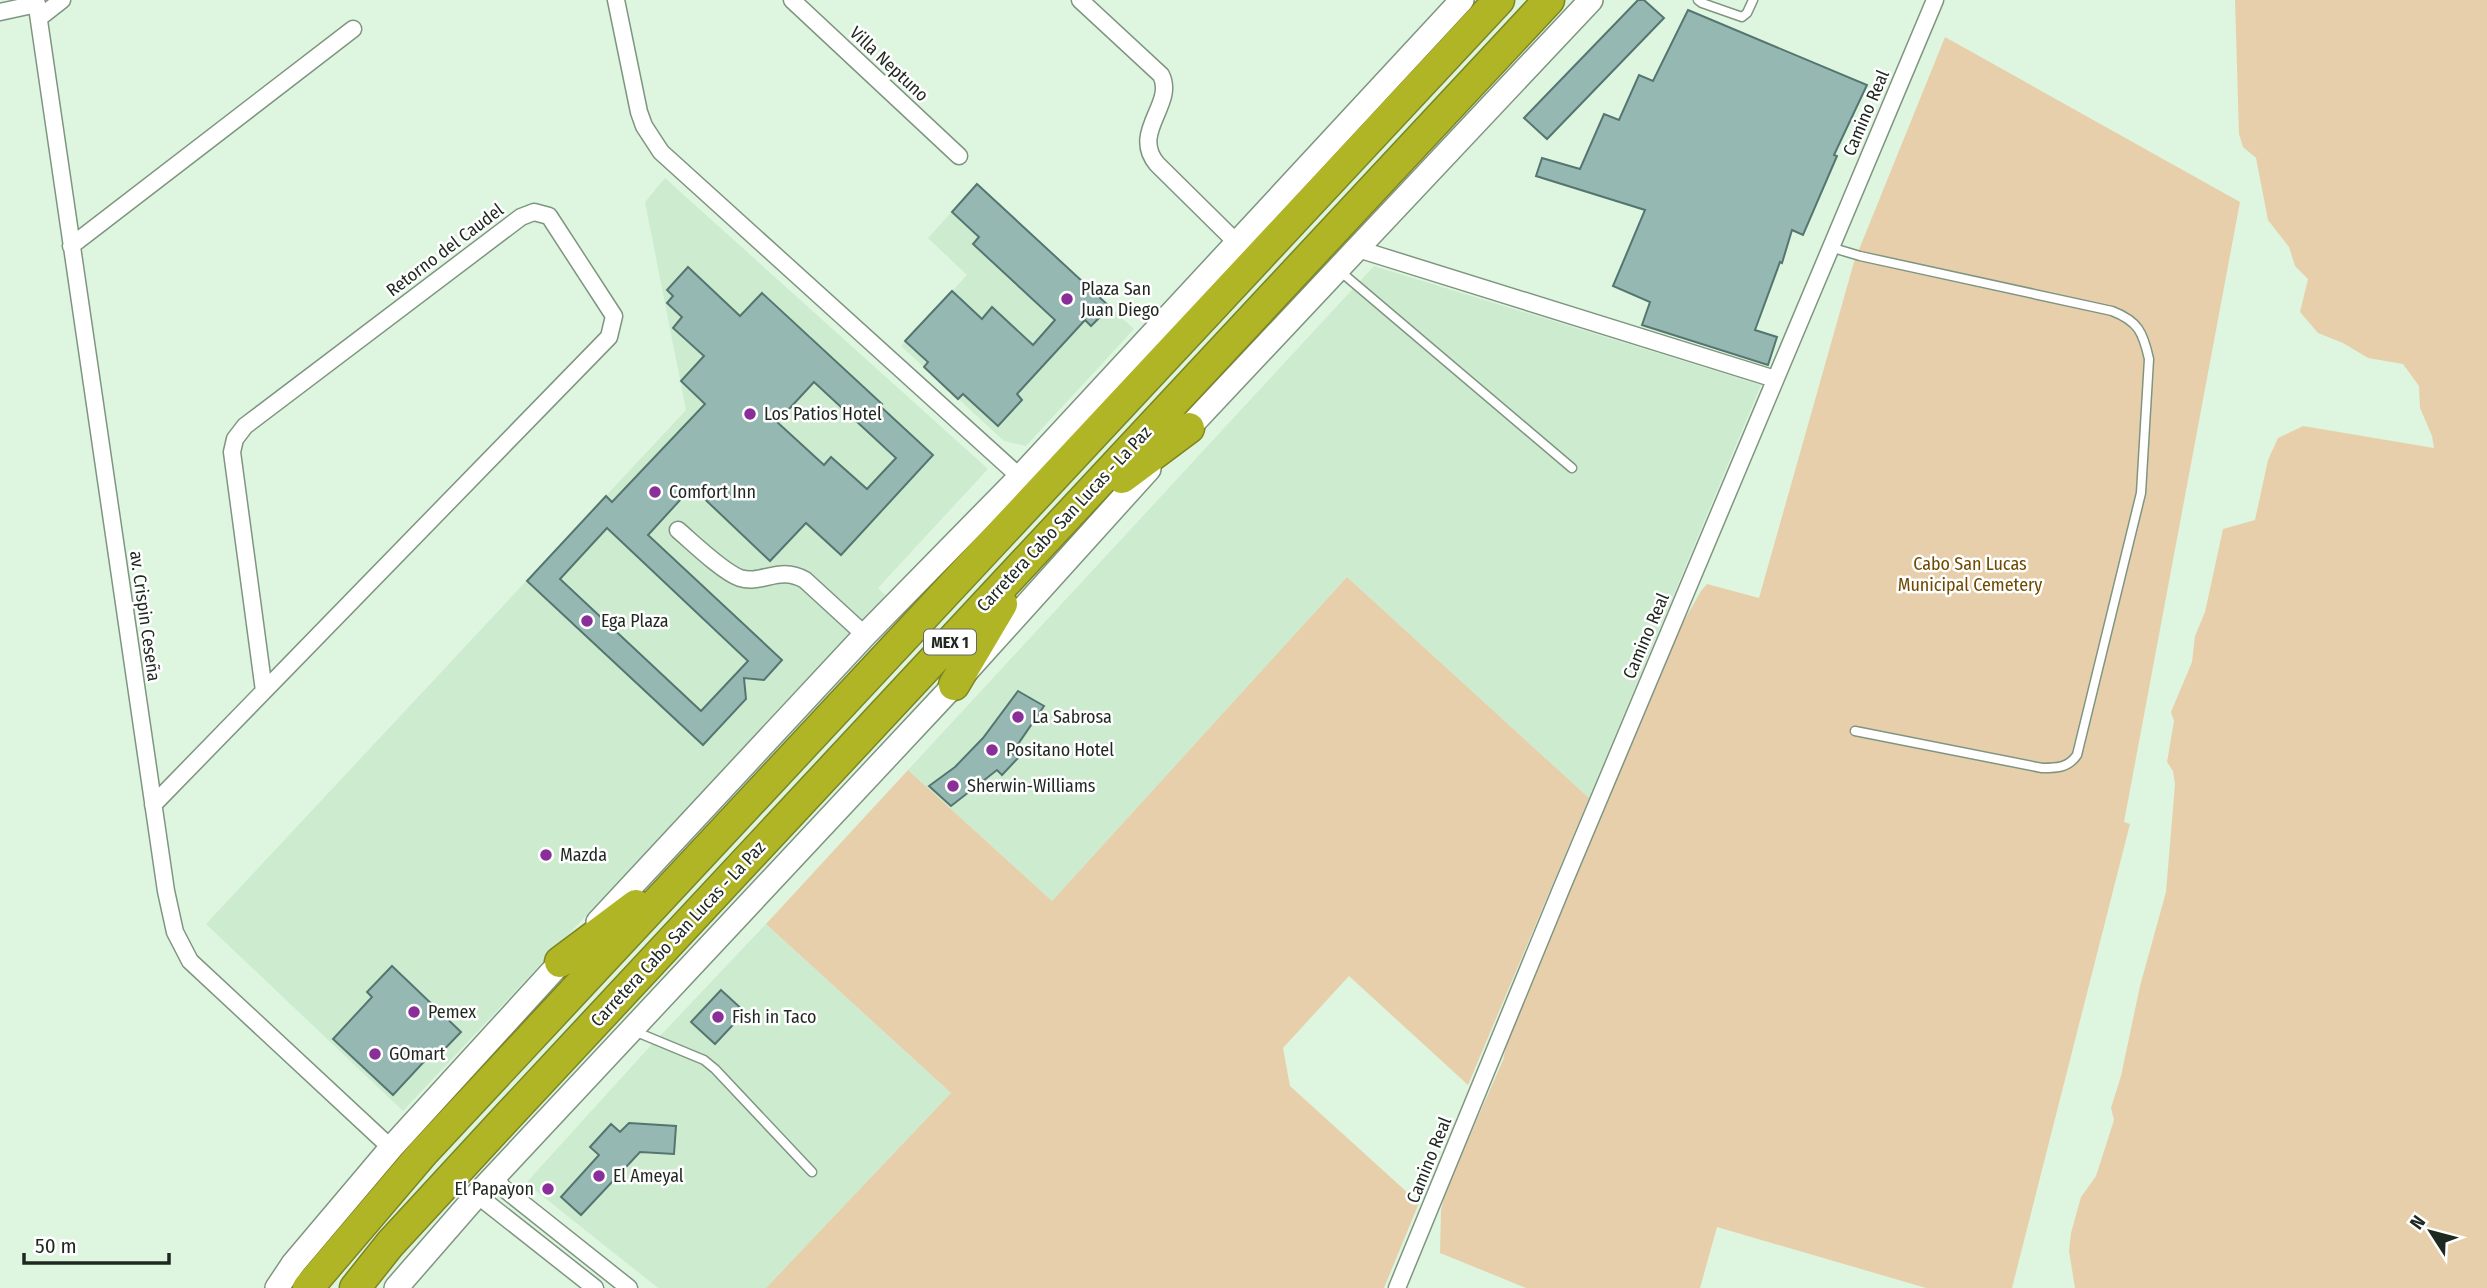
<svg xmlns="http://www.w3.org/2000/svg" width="2487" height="1288" font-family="'Fira Sans Condensed',sans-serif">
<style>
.built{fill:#cdebcf}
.green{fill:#e8cfab}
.building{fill:#95b9b2;stroke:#557670;stroke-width:2;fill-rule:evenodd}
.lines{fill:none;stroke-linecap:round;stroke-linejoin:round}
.lane-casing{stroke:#7f9580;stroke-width:11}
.street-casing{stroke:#7f9580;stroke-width:19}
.secondary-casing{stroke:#7f9580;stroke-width:26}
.highway-casing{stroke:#7d8424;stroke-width:33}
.lane{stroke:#fff;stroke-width:8}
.street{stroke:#fff;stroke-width:16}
.secondary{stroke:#fff;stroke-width:23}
.highway{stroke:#b0b526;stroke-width:30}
.poi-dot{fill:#8a2f9a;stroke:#fff;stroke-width:2.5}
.labels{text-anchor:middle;stroke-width:5;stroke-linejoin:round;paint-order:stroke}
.shield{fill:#fff;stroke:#626863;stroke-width:2}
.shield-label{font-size:16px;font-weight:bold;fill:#1f2820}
.street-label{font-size:18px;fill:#1f2820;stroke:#fff}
.poi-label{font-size:18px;fill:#1f2820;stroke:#fff;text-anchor:start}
.park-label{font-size:18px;fill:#6e4a00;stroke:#fff}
</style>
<rect width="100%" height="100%" fill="#def6df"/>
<path class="built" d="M665,178L988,469L878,588L886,596L403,1111L206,924L686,410L645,202Z
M977,184L1134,329L1026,446L1004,441L901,346L967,275L928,238Z
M1374,266L1761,385L1589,798L1347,577L1052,901L908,770Z
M766,924L951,1093L766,1288H658L526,1183L643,1054Z"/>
<path class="green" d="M2235,0H2487V1288H2075L2069,1251L2071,1233L2081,1197L2096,1176L2114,1120L2111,1108L2121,1076L2140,986L2166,892L2175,784L2173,771L2167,762L2174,721L2171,712L2192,662L2195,636L2205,612L2223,529L2255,520L2268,460L2278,438L2303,426L2434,448L2432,436L2420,408L2419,386L2403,364L2368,358L2343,343L2318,333L2300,312L2308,279L2295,266L2289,247L2268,220L2256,158L2243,147L2239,134Z
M1945,37L2240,202L2124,822L2130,824L2012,1288H1926L1717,1227L1700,1288H1526L1440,1253L1441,1210L1446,1190L1503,1060L1509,1033L1674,638L1701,591L1707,584L1759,598L1854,262Z
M1347,577L1589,798L1468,1085L1349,976L1283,1048L1290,1086L1419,1203L1384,1288H766L951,1093L766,924L908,770L1052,901Z"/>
<path class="building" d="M1638,0H1644L1664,18L1547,139L1524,118Z
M1688,10L1867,85L1834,155L1837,156L1803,235L1792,230L1782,263L1780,262L1755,330L1777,337L1768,365L1642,325L1650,302L1613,286L1645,210L1536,176L1542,158L1580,169L1604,114L1619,120L1639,75L1653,81Z
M977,184L1110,307L1091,326L1085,320L1017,394L1022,400L998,426L963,394L958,399L924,367L928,362L905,341L952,291L982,319L992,307L1033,345L1055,320L973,244L979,237L952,212Z
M688,267L740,316L762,293L882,404L880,406L933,455L841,555L806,523L770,561L692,487L648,535L782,660L764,680L744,678L746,699L703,745L527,581L606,496L612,502L705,404L681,381L704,356L673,328L682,317L667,303L673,296L667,290ZM814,382L896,458L867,489L831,457L824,465L777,422ZM607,528L748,661L701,711L560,579Z
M1018,691L1044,706L1012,753L1018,758L1002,775L997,770L951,806L929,786L955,767L983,738Z
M392,966L461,1032L436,1058L431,1054L393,1095L333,1039L372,997L367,992Z
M721,990L745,1012L715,1044L691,1022Z
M629,1123L676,1126L674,1154L640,1152L581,1215L561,1197L599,1155L590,1147L611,1124L620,1132Z"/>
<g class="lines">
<defs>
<path id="lane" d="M1698,0L1702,3L1742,17L1747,13L1753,0
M1830,247L1860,256L2112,311C2138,321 2143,332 2149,359L2141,493L2077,755C2068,768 2057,768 2042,768L1855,731
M1341,272L1572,468
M634,1031L704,1060L715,1069L812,1172"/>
<path id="street" d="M36,0L166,891L175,932L190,961L391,1148
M616,0L639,112L644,126L661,152L1020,477
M792,0L959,156
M1080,0L1161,75C1176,104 1130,132 1157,164L1237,243
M0,12L37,4
M39,18L62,0
M71,246L353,29
M1358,249L1775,379
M678,530C693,543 723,572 740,578C762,585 779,565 805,580L865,635
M153,805L609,337L614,316L549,216L534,212L521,217L245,426L235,439L232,452L264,691
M500,1171L498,1180L502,1187L629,1288
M477,1195L595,1288
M1397,1288L1562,887L1935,0"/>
<path id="secondary" d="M1178,439L1591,0
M598,922L865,635L1020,477L1462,0
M277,1288L293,1264L391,1148L570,952
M396,1288L477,1195L954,685L1149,469"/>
<path id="highway" d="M1122,478L1189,428
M954,685L1002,604
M560,962L636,905
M308,1288L423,1153L1499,0
M355,1288L390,1244L509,1115L1549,0"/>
</defs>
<use href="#lane" class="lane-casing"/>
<use href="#street" class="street-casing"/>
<use href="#secondary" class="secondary-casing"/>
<use href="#highway" class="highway-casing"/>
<use href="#lane" class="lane"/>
<use href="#street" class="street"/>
<use href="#secondary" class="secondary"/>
<use href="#highway" class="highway"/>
</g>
<g class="poi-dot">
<circle cx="1067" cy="299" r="7"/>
<circle cx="750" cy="414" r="7"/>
<circle cx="655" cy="492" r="7"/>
<circle cx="587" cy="621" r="7"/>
<circle cx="1018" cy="717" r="7"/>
<circle cx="992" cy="750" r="7"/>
<circle cx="953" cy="786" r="7"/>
<circle cx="546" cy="855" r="7"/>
<circle cx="414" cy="1012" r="7"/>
<circle cx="718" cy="1017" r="7"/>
<circle cx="375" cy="1054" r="7"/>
<circle cx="599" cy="1176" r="7"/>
<circle cx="548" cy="1189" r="7"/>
</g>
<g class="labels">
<rect class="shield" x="924" y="629.5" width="52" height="25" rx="5"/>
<g class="shield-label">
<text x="950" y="648">MEX 1</text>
</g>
<g class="street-label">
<text transform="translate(889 64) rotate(43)" y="6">Villa Neptuno</text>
<text transform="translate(1866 113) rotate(-67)" y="6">Camino Real</text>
<text transform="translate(445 250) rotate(-37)" y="6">Retorno del Caudel</text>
<text transform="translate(1064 519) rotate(-47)" y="6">Carretera Cabo San Lucas - La Paz</text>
<text transform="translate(145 616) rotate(82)" y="6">av. Crispin Ceseña</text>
<text transform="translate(1646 636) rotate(-67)" y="6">Camino Real</text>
<text transform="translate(678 934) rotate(-47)" y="6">Carretera Cabo San Lucas - La Paz</text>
<text transform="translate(1429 1160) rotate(-68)" y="6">Camino Real</text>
</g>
<g class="poi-label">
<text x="1081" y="295">Plaza San<tspan x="1081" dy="21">Juan Diego</tspan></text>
<text x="764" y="420">Los Patios Hotel</text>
<text x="669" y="498">Comfort Inn</text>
<text x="601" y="627">Ega Plaza</text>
<text x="1032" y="723">La Sabrosa</text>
<text x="1006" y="756">Positano Hotel</text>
<text x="967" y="792">Sherwin-Williams</text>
<text x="560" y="861">Mazda</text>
<text x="428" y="1018">Pemex</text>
<text x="732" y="1023">Fish in Taco</text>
<text x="389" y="1060">GOmart</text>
<text x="613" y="1182">El Ameyal</text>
<text x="534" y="1195" text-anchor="end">El Papayon</text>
</g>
<g class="park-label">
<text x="1970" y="570">Cabo San Lucas<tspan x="1970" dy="21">Municipal Cemetery</tspan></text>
</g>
</g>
<g transform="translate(2431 1232) rotate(306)" stroke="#ffffff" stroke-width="5" paint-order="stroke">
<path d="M0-5L12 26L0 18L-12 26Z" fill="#1f2820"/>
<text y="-10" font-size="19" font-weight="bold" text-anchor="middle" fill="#1f2820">N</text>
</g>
<path d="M24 1253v10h145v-10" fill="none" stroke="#1f2820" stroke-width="3.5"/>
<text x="35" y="1253" font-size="21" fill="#1f2820" stroke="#ffffff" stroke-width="5" paint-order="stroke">50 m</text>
</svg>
